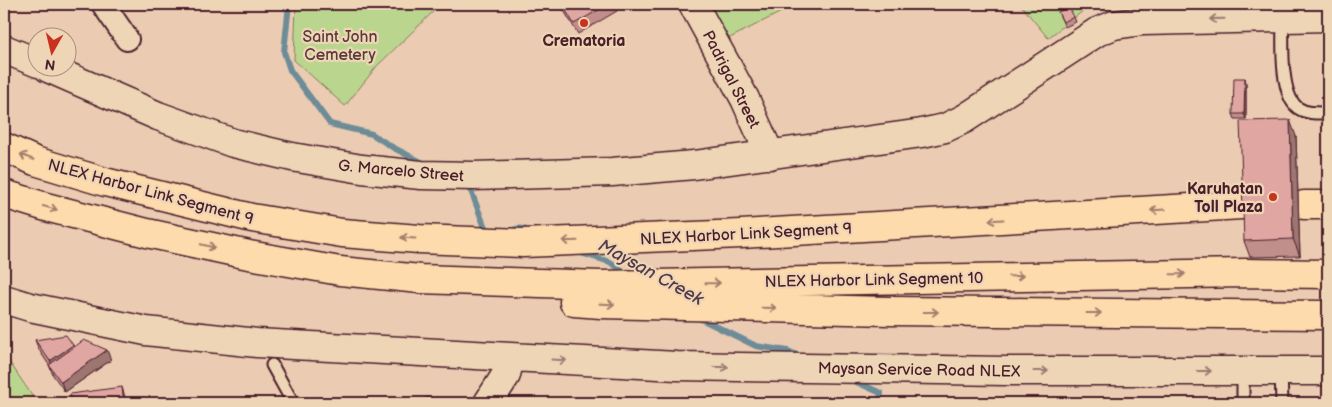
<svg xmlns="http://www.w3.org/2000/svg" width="1332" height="407" font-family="'Balsamiq Sans',sans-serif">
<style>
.green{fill:#bad68e;stroke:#827a5c}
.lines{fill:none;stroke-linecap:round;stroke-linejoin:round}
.stream{stroke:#6d8c97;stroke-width:6}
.lane-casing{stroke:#4a1f2b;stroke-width:15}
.street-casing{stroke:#4a1f2b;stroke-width:26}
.secondary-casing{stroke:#4a1f2b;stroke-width:31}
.highway-casing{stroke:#4a1f2b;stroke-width:31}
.lane{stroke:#eed5b6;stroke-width:11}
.street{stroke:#eed5b6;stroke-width:22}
.secondary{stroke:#eed5b6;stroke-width:28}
.highway{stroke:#fddbac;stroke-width:28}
.wall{fill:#c18f8b;stroke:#4a1f2b}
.shaded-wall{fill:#9d7471;stroke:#4a1f2b}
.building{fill:#e0a6a2;stroke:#4a1f2b}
.oneway{stroke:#9c7a70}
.oneway2{stroke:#a47d6c}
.poi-dot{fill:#c8321e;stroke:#eed5b6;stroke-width:2}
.labels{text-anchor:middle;stroke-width:4.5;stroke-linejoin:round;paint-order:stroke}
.park-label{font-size:16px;fill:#5b3a3a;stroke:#eed5b6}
.poi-label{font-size:16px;font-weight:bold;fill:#4a1f2b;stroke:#eed5b6}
.street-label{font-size:16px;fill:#4a1f2b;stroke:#eed5b6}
.water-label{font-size:18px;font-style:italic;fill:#533a46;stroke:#eed5b6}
</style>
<rect width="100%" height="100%" fill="#ebccb2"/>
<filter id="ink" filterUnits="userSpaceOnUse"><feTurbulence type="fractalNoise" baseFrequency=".02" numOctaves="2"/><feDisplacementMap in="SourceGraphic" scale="10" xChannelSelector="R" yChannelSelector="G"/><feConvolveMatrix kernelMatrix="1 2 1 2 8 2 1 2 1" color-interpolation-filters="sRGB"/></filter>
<g filter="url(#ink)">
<path class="green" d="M296,4H441L377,66L345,106L294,60Z
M703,4H797L724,41Z
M1020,4H1092L1048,38Z
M4,354L37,403H4Z"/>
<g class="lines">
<path class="stream" d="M289,4L284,52L290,70L330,124L372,134L392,147L425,164
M468,183L484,225L489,234
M511,232C517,226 524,229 532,232
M577,252L610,262L629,275
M695,316L756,346L788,351L801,357
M852,380L881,393L879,403"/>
<defs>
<path id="lane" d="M1283,18C1283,39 1279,94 1298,108C1307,114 1318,113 1328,113
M272,365L293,403
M1243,371V403
M1281,371L1282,403"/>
<path id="street" d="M103,4L127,39"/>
<path id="secondary" d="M693,4L745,99L770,155
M4,49L38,63
M48,68L158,116L233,143L292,157L362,169L421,175L474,176L612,172L694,165L922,133L945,128L964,119L1097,32L1114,25L1143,21L1328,17
M4,299L30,307L146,331L257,343L677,366L1006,371H1328
M488,403L506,375L510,357"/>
<path id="highway" d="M4,147L35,161L105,182L252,218L342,233L419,239L523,243L741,234L1259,204
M4,194L46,207L147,233L249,255L340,271L420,279L601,285L1244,273L1328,274
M1304,205H1328
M574,302L601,304L889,311L1328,315"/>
</defs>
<use href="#lane" class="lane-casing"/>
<use href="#street" class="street-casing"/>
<use href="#secondary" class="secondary-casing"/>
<use href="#highway" class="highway-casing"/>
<use href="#lane" class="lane"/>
<use href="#street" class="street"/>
<use href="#secondary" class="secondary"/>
<use href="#highway" class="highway"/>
</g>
<path class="wall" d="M560,4H614L617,11L578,34Z
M1058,12L1074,17L1076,22L1065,27Z
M1245,78L1246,84V119H1235L1233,114Z
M1296,136L1300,256L1250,257L1244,241Z
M35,340L73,345L74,347L111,360L65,392L53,375L49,365L39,350Z"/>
<path class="shaded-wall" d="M1245,78L1246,84V119L1244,114Z
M1290,120L1296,136L1300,256L1293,239Z
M73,345L77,355L54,371L50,361Z
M107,350L111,360L65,392L61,382Z
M122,387L125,397L126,403H124Z"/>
<path class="building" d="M562,4H609L574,24Z
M1069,7L1074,17L1063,22L1058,12Z
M1234,78H1245L1244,114H1233Z
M1290,120L1293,239L1244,241L1240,121Z
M66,335L73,345L50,361L35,340Z
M84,340L107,350L61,382L49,365Z
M122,387L124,403H72L70,394Z
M428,397L431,403H416Z"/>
<defs><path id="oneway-shaft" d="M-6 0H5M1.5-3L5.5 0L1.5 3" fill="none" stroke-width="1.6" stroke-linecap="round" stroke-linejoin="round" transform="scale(1.25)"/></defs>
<g class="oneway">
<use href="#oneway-shaft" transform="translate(1217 19) rotate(179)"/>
<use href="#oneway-shaft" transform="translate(559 360) rotate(3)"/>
<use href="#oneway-shaft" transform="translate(721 367)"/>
<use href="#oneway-shaft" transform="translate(1041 371)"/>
<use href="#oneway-shaft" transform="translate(1204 371)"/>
</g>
<g class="oneway2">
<use href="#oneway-shaft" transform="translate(27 157) rotate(-157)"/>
<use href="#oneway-shaft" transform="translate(50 208) rotate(15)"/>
<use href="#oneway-shaft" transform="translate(1158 210) rotate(177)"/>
<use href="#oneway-shaft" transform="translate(996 220) rotate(177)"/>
<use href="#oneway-shaft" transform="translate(408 238) rotate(-176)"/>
<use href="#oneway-shaft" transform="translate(570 241) rotate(178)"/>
<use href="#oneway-shaft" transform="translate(208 246) rotate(13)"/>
<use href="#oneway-shaft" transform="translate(1178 274) rotate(-1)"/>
<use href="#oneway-shaft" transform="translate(1016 276) rotate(-1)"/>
<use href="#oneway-shaft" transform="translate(713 283) rotate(-1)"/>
<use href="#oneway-shaft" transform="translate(607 304) rotate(2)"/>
<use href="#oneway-shaft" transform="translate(769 308) rotate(1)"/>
<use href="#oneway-shaft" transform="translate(931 312)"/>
<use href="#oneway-shaft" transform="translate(1094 313)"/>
</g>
</g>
<g class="poi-dot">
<circle cx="584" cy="23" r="5"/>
<circle cx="1273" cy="197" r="5"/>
</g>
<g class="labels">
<g class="park-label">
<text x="340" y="42">Saint John<tspan x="340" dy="18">Cemetery</tspan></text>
</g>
<g class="poi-label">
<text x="584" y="46">Crematoria</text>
<text x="1263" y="194" text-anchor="end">Karuhatan<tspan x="1263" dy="18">Toll Plaza</tspan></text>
</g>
<g class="street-label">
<text transform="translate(732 79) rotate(63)" y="6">Padrigal Street</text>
<text transform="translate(401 170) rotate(5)" y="6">G. Marcelo Street</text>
<text transform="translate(151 191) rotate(15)" y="6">NLEX Harbor Link Segment 9</text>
<text transform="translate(746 233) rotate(-3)" y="6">NLEX Harbor Link Segment 9</text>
<text transform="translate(874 279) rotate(-1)" y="6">NLEX Harbor Link Segment 10</text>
<text transform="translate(919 369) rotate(1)" y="6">Maysan Service Road NLEX</text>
</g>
<g class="water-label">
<text transform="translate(651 272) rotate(29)" y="6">Maysan Creek</text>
</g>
</g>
<rect width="1332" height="407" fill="none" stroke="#eed5b6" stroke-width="20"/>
<rect x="10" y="10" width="1312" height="387" fill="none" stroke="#4a1f2b" stroke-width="2" filter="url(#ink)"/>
<g transform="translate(52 52) rotate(188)"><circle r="24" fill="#eed5b6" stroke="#ac8c7e"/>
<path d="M0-4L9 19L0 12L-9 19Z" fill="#c8321e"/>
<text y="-8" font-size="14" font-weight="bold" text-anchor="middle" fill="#4a1f2b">N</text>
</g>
</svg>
